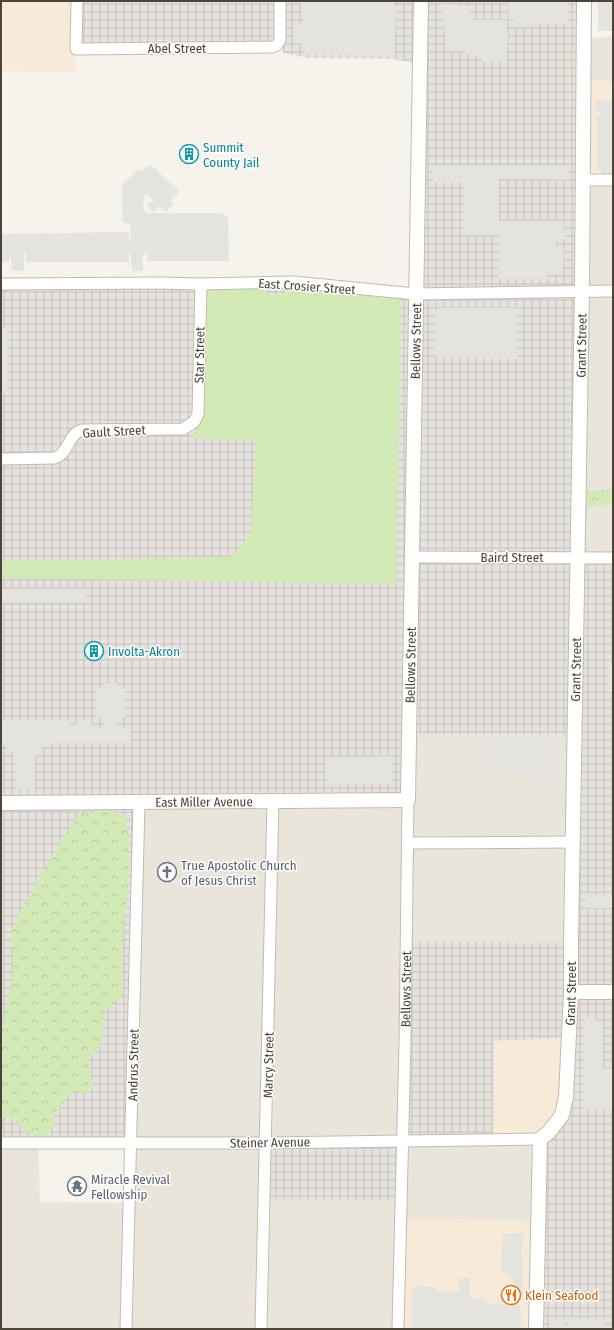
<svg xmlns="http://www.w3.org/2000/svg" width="614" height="1330" font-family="'Fira Sans Condensed',sans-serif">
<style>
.residential{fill:#eae5da}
.commercial{fill:#f7ead8}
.industrial{fill:url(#industrial-grid)}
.green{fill:#d2eab5}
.forest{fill:url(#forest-crowns)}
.parking{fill:#e5e3e0}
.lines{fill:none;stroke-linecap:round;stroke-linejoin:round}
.minor-casing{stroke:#c2bbae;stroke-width:13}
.tertiary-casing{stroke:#c2bbae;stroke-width:16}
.minor{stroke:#fff;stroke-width:11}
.tertiary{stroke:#fff;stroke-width:14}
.labels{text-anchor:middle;stroke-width:3;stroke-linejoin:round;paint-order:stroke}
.street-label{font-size:13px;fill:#4b4439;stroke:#fff}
.culture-label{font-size:13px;fill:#0d838f;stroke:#fff;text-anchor:start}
.worship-label{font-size:13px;fill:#5b616d;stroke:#fff;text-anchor:start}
.food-label{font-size:13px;fill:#c56008;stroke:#fff;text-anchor:start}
</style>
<defs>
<pattern id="industrial-grid" width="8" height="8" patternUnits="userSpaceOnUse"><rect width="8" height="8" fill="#e6e2dd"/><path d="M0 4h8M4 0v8" fill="none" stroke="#c7c3be"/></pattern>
<pattern id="forest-crowns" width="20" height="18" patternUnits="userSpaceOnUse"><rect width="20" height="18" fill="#d2eab5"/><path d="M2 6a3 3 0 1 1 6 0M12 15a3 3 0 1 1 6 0" fill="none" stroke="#b6ca9c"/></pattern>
</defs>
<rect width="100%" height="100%" fill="#f6f3ec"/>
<path class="residential" d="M613,36V81H583L584,39Z
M583,180H613V557H579Z
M409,734L575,735L571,943L406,941L540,1139L539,1221L398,1329H1V1143H38L40,1202L130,1203L139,802Z"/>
<path class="commercial" d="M1,1H77L75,72L1,71Z
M584,81H613V179H583Z
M569,1038L566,1097L549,1132L493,1140V1041Z
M401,1218L539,1221L536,1329H398Z"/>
<path class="industrial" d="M79,1H278L277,40L273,44L79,46Z
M283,1H420L418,64L395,59L309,58L283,53Z
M421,1H582L581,289L418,291Z
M239,282L372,290L582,291L579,557H613V1329H536L540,1139L562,1115L569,1038L494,1041L493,1140H402L401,1200L264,1199L266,1143L402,1140L406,941L571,943L575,735L410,734L408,800L139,802L131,1143H1V284Z"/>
<path class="green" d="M299,288L398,299L401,303L396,584L1,578V561L211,558L234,556L251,532L256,441L192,438L204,415L206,295L211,289H263L268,295H281L287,290Z"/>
<path class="forest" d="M613,490V504L599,505L585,509L586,491Z
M112,810L126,818C127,826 129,834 129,842C132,894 117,944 123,997L105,1010L100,1048L89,1057L93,1087L87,1093L76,1091L67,1096L62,1105L54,1114V1126L50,1133L42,1136L29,1134L22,1127L8,1116L1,1125V1038L12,978L13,959L11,945V930L43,870L78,815L88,812Z"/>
<path class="parking" d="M301,1H392L397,10L394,56L305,54L302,44L294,43V23L303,22Z
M508,1H568V24H538L529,27H513L514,14H508Z
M598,1H613V31H598Z
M441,4L469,5L471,20H508L506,31H508L507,61H482V56H471L464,51H451V45H446Z
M596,101H613V174L601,173V170H597V115L602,114L601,112H596Z
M150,164L179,191L178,194L171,200L173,204L166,212L159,206L153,212L147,205L152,201V199L148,195L144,196L143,200L144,210L145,213H222L228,218L229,261H147V254L144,253L143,254V271H132L130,252L129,253V262H26V254L24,253V271L12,270L10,253L9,262H1V234L129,232V240L130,242L131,225L129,223H123L122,184L138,170L141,171Z
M433,166H567V180L499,178V221H564L565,239H556V249L564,250L563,274H548V279H498L499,235H463L464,183L433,182Z
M437,308H517V359L436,357L434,354L435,312Z
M1,328H9L7,393H1Z
M1,589H86V602H1Z
M608,663H613V692H608Z
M117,683V688L125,689V717H118L117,725L119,728L130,729V743H55L47,745L40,749L35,758V789H16L15,759L11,750L1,744V720H70V726L72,728L79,720H91L92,726L95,728L100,729L104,727L105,719L104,717L96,718V689L104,688V684Z
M486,735H554L553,770L559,772V778L518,776L485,770Z
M391,756V784H342L339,786H330L329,781L324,777L327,758Z
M586,894L613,895V908H585Z
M584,1017L596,1018L597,1022H603L602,1068L613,1069V1109H583Z
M524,1233L521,1258L523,1260V1296H520V1294H516V1287L509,1273L501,1272L503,1234Z
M459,1278H470V1298L485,1299L486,1304L519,1303L522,1324H520V1329H412V1290L414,1286L435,1287L438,1291L459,1292Z
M568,1318L605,1319V1329H550V1319H565V1325L568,1326Z"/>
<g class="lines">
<defs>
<g id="minor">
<path d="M77,1L76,49L273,47L277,45L280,40V1"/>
<path d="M583,180H613"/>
<path d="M1,284L161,283L201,284L294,282L415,294L613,291"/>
<path d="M1,459L55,458C70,452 67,435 82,430L183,429L194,422L198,414L201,284"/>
<path d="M412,557L613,558"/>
<path d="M408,843L573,842"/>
<path d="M1,1143H266L540,1139"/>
<path d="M126,1329L139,802"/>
<path d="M261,1329L273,801"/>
<path id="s1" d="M398,1329L405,1042L408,800"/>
</g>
<g id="tertiary">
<path id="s2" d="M1,803L408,800L421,1"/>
<path d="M571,992H613"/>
<path id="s3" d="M536,1329L540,1139L549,1132L562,1115L566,1097L571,992V943L582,291L584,1"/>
</g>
</defs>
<use href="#minor" class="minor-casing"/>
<use href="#tertiary" class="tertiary-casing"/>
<use href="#minor" class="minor"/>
<use href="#tertiary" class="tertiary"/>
</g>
<defs>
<symbol id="building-ring" viewBox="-11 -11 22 22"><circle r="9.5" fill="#fff" stroke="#0f9aa8" stroke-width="1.5"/><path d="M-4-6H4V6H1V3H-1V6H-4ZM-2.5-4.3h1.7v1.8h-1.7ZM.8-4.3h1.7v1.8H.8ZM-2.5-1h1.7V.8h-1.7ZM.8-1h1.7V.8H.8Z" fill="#0f9aa8"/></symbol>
<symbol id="church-ring" viewBox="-11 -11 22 22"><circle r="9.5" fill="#fff" stroke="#6b7280" stroke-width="1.5"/><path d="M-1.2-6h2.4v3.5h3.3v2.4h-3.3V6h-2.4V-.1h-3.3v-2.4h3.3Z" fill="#6b7280"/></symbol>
<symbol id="temple-ring" viewBox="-11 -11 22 22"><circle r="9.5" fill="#fff" stroke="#6b7280" stroke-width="1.5"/><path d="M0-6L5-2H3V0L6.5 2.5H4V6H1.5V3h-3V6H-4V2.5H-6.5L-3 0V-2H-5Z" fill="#6b7280"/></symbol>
<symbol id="restaurant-ring" viewBox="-11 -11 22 22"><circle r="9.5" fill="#fff" stroke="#e8710a" stroke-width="1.5"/><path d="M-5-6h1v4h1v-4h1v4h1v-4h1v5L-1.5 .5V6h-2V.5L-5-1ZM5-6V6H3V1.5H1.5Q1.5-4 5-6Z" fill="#e8710a"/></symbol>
</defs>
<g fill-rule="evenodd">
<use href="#building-ring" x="178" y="143" width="22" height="22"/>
<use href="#building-ring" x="83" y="640" width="22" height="22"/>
<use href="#church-ring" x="156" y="861" width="22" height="22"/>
<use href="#temple-ring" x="66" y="1175" width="22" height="22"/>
<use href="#restaurant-ring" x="500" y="1284" width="22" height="22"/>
</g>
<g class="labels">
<g class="street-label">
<text x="177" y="53">Abel Street</text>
<text transform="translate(307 286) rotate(4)" y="5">East Crosier Street</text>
<text dy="5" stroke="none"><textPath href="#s2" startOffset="866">Bellows Street</textPath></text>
<text dy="5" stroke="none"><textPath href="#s3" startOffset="993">Grant Street</textPath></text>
<text transform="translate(199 355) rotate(-89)" y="5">Star Street</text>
<text transform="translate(114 431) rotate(-3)" y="5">Gault Street</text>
<text x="512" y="562">Baird Street</text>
<text dy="5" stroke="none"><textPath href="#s2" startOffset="542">Bellows Street</textPath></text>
<text dy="5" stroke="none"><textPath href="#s3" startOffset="669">Grant Street</textPath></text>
<text dy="5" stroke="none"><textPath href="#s2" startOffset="203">East Miller Avenue</textPath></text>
<text dy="5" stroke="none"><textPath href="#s1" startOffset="340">Bellows Street</textPath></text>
<text dy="5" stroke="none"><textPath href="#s3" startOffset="345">Grant Street</textPath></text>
<text transform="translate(133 1065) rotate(-89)" y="5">Andrus Street</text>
<text transform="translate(268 1065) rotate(-89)" y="5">Marcy Street</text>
<text transform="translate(270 1142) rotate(-1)" y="5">Steiner Avenue</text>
</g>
<g class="culture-label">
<text x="203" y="152">Summit<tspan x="203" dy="15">County Jail</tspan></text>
<text x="108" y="656">Involta-Akron</text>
</g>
<g class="worship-label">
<text x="181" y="870">True Apostolic Church<tspan x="181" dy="15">of Jesus Christ</tspan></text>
<text x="91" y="1184">Miracle Revival<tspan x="91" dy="15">Fellowship</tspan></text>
</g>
<g class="food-label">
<text x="525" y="1300">Klein Seafood</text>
</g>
</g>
<rect width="614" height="1330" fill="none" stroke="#4b4439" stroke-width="4"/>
</svg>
